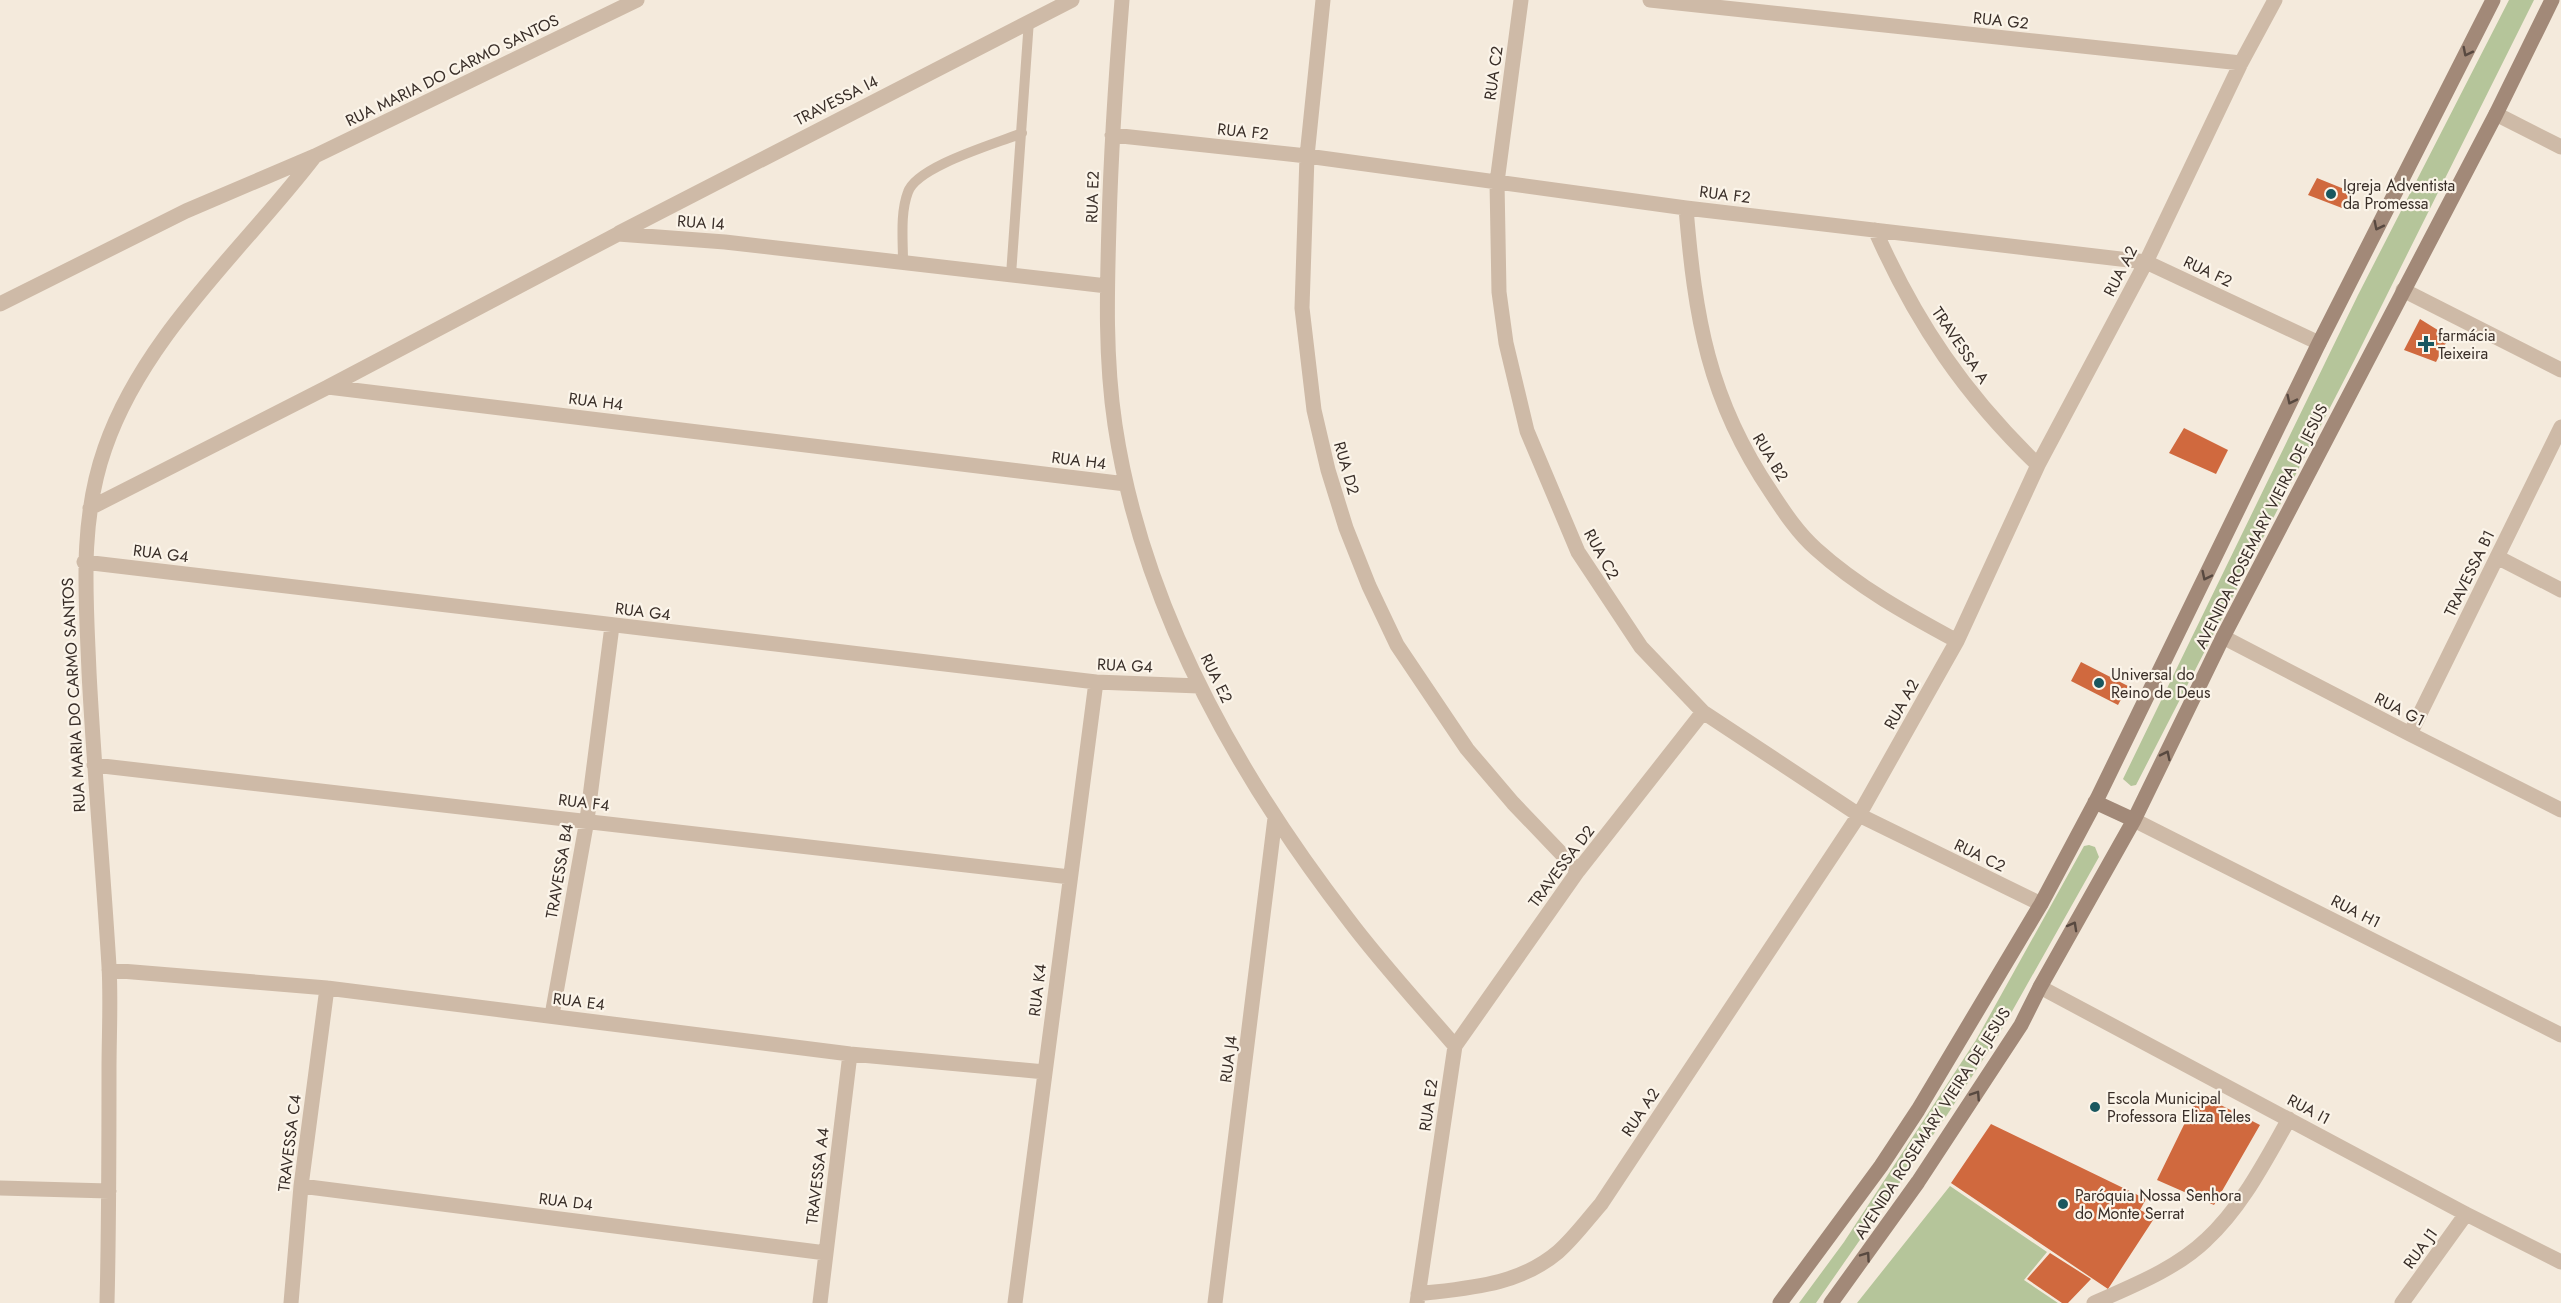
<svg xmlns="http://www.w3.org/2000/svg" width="2561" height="1303" font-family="Jost,sans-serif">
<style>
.green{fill:#b5c59a}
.building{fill:#d0693e}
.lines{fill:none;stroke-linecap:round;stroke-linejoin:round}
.lane{stroke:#cebaa7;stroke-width:10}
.street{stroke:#cebaa7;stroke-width:15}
.secondary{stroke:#a28978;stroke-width:15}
.oneway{stroke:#584940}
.poi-dot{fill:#19575f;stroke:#fbf4e9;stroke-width:2}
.labels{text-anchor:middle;stroke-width:4.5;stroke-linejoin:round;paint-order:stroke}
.street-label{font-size:16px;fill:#392e28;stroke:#fbf4e9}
.poi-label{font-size:16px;fill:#392e28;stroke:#fbf4e9;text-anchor:start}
</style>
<rect width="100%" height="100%" fill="#f4eadc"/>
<path class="green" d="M2509,0H2534L2355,359L2136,785L2131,786L2123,779L2358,295Z
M2089,845L2095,847L2099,857L1997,1038L1947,1115L1816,1303H1799L1844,1242L1976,1040L2084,846Z
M1950,1186L2047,1252L2024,1280L2058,1303H1857Z"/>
<path class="building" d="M2317,178L2354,193L2342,208L2308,195Z
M2420,319L2449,337L2436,362L2404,350Z
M2184,428L2228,450L2216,474L2169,453Z
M2081,662L2128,686L2118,705L2071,681Z
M2199,1094L2260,1125L2214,1205L2157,1180Z
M1991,1124L2146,1199L2140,1210L2155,1217L2108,1289L1951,1183Z
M2050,1253L2091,1279L2068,1303H2062L2027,1279Z"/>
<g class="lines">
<path class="lane" d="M903,262C903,240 900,213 908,192C917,166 995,144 1022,133
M1011,275L1029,20"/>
<path class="street" d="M1122,0C1116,75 1111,149 1109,224C1107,291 1105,358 1115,425C1142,606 1237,775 1348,919C1381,963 1419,1004 1455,1046L1417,1303
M1323,0L1307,156L1302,308L1314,410L1328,470L1346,528L1369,586L1397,645L1467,749L1513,803L1578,871
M1521,0L1497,182L1499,292L1506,343L1527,431L1578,552L1641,647L1703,712L1859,815L2041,904
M1650,0L2241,63
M2496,114L2561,147
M1112,135L1307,156L1686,208L2146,262L2319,343
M1686,208C1695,317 1708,399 1771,492C1784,512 1798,533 1816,549C1858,587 1907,614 1957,641
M1875,230C1916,323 1965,395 2038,465
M619,233L1072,0
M2403,290L2561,370
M0,304L186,211L315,156L637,0
M328,387L618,234L725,242L1107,286
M90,508L328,387L1126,484
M2497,557L2561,590
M84,562L1096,682L1199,686
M2223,637L2410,734L2561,810
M2410,734L2561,427
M94,765L1070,877
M2134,820L2561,1035
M109,970L327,988L850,1054L1045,1072
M2040,987L2466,1214L2561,1262
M552,1015L587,820L612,626
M1455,1046L1578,871L1703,712
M301,1186L826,1253
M0,1188L109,1191
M1418,1294C1467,1288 1518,1286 1558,1252C1574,1238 1587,1220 1601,1204L1859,815L1957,641L2038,465L2146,262L2241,63L2275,0
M107,1303C109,1225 109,1148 109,1070C109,1036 111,1000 109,966C103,868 94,770 89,672C86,596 79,522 105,448C144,335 244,249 315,156
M291,1303L301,1186L327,988
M820,1303L850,1054
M1015,1303L1096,682
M1215,1303L1275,818
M2094,1303C2132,1286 2176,1269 2206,1240C2242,1207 2265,1161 2289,1119
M2402,1303L2466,1214"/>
<path class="secondary" d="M2095,802L2134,820
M1780,1303L1881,1166L1918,1110L2041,904L2098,797L2319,343L2493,0
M1831,1303L1918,1182L2021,1025L2040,987L2134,820L2223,637L2496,114L2552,0"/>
</g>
<defs><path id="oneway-chevron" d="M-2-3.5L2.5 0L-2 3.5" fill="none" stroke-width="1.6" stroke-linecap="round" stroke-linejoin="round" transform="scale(1.5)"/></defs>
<g class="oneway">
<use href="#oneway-chevron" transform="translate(2467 52) rotate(117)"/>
<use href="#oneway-chevron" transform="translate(2378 226) rotate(117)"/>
<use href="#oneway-chevron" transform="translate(2291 400) rotate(116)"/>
<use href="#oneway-chevron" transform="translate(2206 576) rotate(116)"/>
<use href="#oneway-chevron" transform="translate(2166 755) rotate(-64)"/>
<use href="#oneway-chevron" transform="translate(2073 926) rotate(-61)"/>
<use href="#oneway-chevron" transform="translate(1976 1095) rotate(-57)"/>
<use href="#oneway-chevron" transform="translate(1866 1256) rotate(-55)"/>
</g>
<g class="poi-dot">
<circle cx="2331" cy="194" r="6"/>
<path d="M2423 335h6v6h6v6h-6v6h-6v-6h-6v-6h6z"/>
<circle cx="2099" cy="683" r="6"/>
<circle cx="2095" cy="1107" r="6"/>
<circle cx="2063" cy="1204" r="6"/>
</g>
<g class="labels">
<g class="street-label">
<text transform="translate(2001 20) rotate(6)" y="6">RUA G2</text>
<text transform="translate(452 70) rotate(-26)" y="6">RUA MARIA DO CARMO SANTOS</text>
<text transform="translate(1493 73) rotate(-82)" y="6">RUA C2</text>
<text transform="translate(836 100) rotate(-27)" y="6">TRAVESSA I4</text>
<text transform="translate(1243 131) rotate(6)" y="6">RUA F2</text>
<text transform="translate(1725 194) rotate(7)" y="6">RUA F2</text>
<text transform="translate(1092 197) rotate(-88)" y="6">RUA E2</text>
<text transform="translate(701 222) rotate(4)" y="6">RUA I4</text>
<text transform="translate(2120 271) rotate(-63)" y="6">RUA A2</text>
<text transform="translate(2208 271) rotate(25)" y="6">RUA F2</text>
<text transform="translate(1961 345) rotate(56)" y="6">TRAVESSA A</text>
<text transform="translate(596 401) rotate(7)" y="6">RUA H4</text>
<text transform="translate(1771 457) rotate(59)" y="6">RUA B2</text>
<text transform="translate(1079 460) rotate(7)" y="6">RUA H4</text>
<text transform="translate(1347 468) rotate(74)" y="6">RUA D2</text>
<text transform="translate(2261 526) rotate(-63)" y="6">AVENIDA ROSEMARY VIEIRA DE JESUS</text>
<text transform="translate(161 553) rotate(7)" y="6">RUA G4</text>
<text transform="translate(1602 554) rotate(61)" y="6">RUA C2</text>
<text transform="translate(2469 573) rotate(-64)" y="6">TRAVESSA B1</text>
<text transform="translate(643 611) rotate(7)" y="6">RUA G4</text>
<text transform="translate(1125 665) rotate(3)" y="6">RUA G4</text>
<text transform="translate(1217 678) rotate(64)" y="6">RUA E2</text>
<text transform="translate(73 695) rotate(-93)" y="6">RUA MARIA DO CARMO SANTOS</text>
<text transform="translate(1901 704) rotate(-61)" y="6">RUA A2</text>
<text transform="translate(2400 709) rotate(27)" y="6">RUA G1</text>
<text transform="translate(584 802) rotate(7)" y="6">RUA F4</text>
<text transform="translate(1980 855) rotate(26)" y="6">RUA C2</text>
<text transform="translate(1561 866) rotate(-53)" y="6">TRAVESSA D2</text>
<text transform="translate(559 871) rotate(-80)" y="6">TRAVESSA B4</text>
<text transform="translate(2356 911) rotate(27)" y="6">RUA H1</text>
<text transform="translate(1037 990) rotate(-83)" y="6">RUA K4</text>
<text transform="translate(579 1001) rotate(7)" y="6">RUA E4</text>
<text transform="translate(1228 1059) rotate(-83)" y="6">RUA J4</text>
<text transform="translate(1428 1105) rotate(-82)" y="6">RUA E2</text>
<text transform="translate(2309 1109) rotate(28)" y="6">RUA I1</text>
<text transform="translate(1640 1112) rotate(-56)" y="6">RUA A2</text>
<text transform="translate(1932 1123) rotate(-57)" y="6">AVENIDA ROSEMARY VIEIRA DE JESUS</text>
<text transform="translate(289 1143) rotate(-83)" y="6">TRAVESSA C4</text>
<text transform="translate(817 1176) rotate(-83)" y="6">TRAVESSA A4</text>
<text transform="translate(566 1201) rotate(7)" y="6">RUA D4</text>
<text transform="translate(2420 1248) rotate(-54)" y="6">RUA J1</text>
</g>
<g class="poi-label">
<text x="2343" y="191">Igreja Adventista<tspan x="2343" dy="18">da Promessa</tspan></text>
<text x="2438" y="341">farmácia<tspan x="2438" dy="18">Teixeira</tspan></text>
<text x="2111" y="680">Universal do<tspan x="2111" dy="18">Reino de Deus</tspan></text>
<text x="2107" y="1104">Escola Municipal<tspan x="2107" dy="18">Professora Eliza Teles</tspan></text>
<text x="2075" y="1201">Paróquia Nossa Senhora<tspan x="2075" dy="18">do Monte Serrat</tspan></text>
</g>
</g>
</svg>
